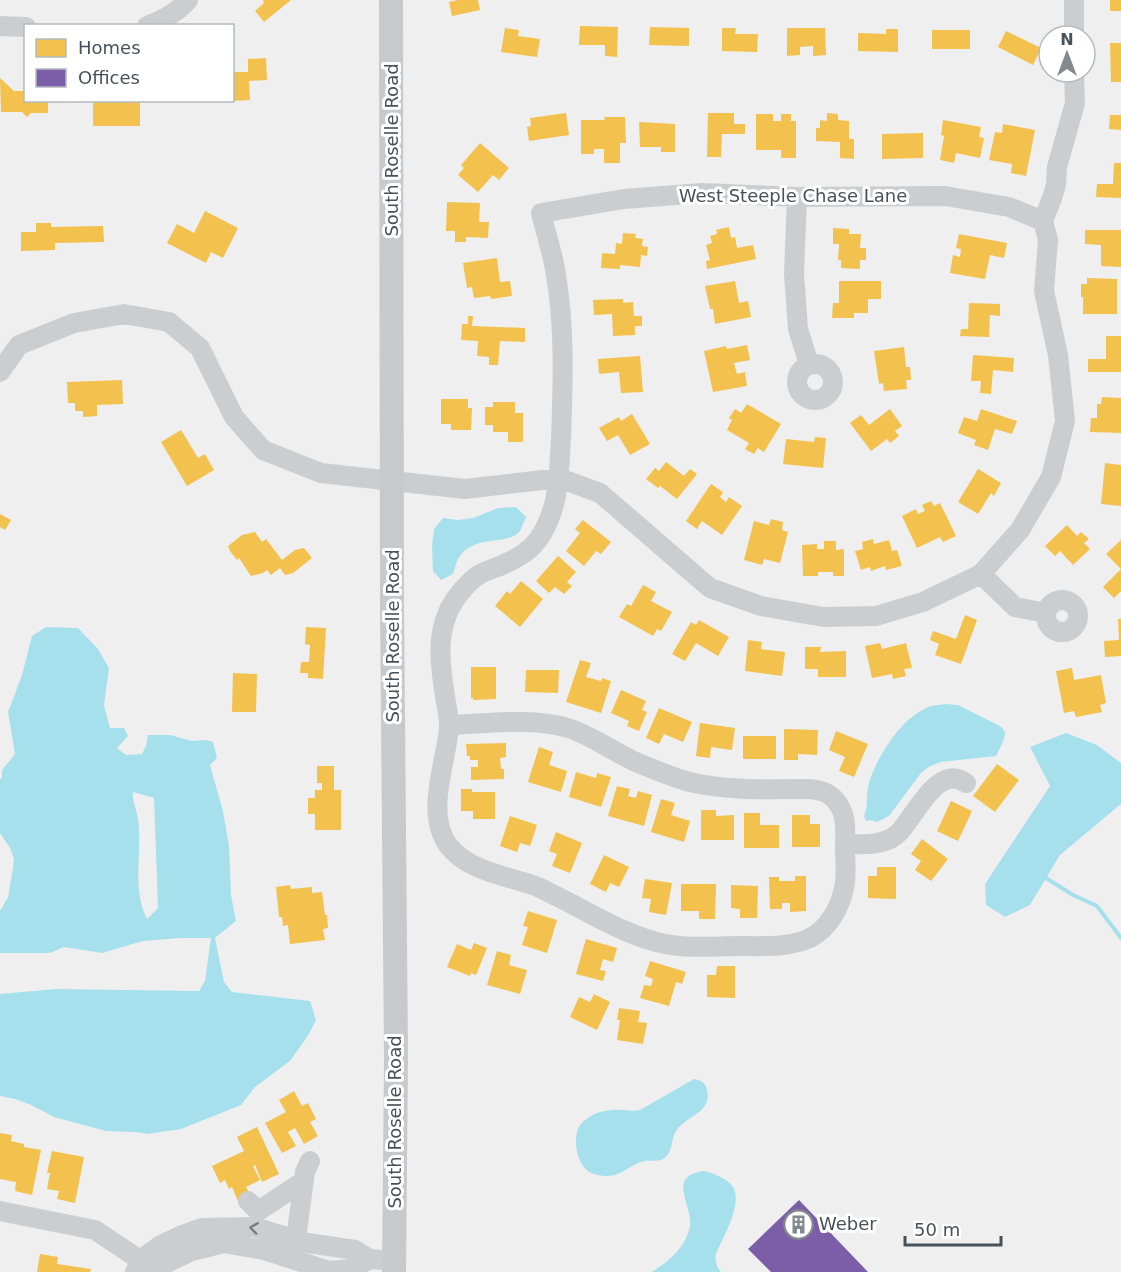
<svg xmlns="http://www.w3.org/2000/svg" width="1121" height="1272" font-family="'DejaVu Sans',sans-serif">
<style>
.water{fill:#a7e0ed;fill-rule:evenodd}
.homes{fill:#f2c14e}
.offices{fill:#7b5ea7}
.lines{fill:none;stroke-linecap:round;stroke-linejoin:round}
.stream{stroke:#a7e0ed;stroke-width:4}
.minor{stroke:#cbced0;stroke-width:20}
.major{stroke:#c6cacd;stroke-width:24}
.oneway{stroke:#757d84}
.labels{text-anchor:middle;stroke-width:6;stroke-linejoin:round;paint-order:stroke}
.street-label{font-size:18px;fill:#46525b;stroke:#fff}
.poi-label{font-size:18px;fill:#46525b;stroke:#fff;text-anchor:start}
</style>
<rect width="100%" height="100%" fill="#f0efef"/>
<path class="water" d="M516,507L526,517C524,521 522,527 520,531C509,546 476,534 460,556C456,561 455,569 453,574L441,580L433,571L432,546L434,529L443,518L458,520L473,518L498,508Z
M46,627L78,628L98,649L109,668L104,705L110,728H124L128,736L117,748L126,755L142,754L146,746L148,735H170L192,741L206,740L213,742L217,758L210,765L223,811L229,846L231,895L236,921L215,938L224,982L232,992L310,1001L316,1020L309,1034L290,1061L255,1087L241,1105L181,1129L148,1134L134,1132L106,1131L54,1117L31,1105L15,1099L0,1096V994L56,989L199,991L205,981L211,938H181L143,941L102,953L64,947L50,953H0V911L8,897L12,874L14,859L10,848L0,833V780L2,777V770L15,754L8,712L22,675L32,636ZM133,792L154,798L158,908L147,919C131,887 143,853 138,819C137,810 132,801 133,792Z
M945,704L958,705L1000,726C1003,729 1005,730 1005,734C1005,738 998,753 996,756L941,762L930,766L921,773L889,816L877,822L871,820L866,821L864,816C868,807 866,798 868,788C871,769 890,738 904,724C911,717 922,709 931,706C935,705 941,705 945,704Z
M1066,733L1097,745L1121,763V804L1060,855L1030,905L1005,917L986,905L985,884L1050,786L1030,747Z
M694,1079C701,1080 706,1083 707,1090C713,1112 686,1116 676,1131C671,1139 673,1154 663,1159C657,1162 650,1160 644,1161C631,1164 621,1177 606,1176C602,1176 592,1174 589,1172C576,1163 572,1137 580,1125C582,1122 587,1119 591,1116C599,1111 612,1109 622,1110C630,1110 630,1112 640,1110Z
M705,1171C714,1174 727,1178 733,1187C743,1204 723,1237 716,1254C715,1261 716,1266 721,1272H652C669,1261 686,1247 690,1226C693,1205 665,1175 705,1171Z"/>
<path class="homes" d="M263,0H291L264,22L255,11L264,3Z
M458,0H478L480,10L452,16L449,2Z
M1110,0H1121V11H1110Z
M580,26L618,27L617,57L605,56V45H579Z
M650,27L689,28V46L649,45Z
M505,28L519,30L518,36L540,39L537,57L501,52Z
M722,28H736L735,34H758L757,52L722,51Z
M787,28H825L826,55L813,56V46L800,47V55L787,56Z
M886,29H898V52L858,51V33L886,34Z
M932,30H970V49H932Z
M1006,31L1041,48L1033,65L998,47Z
M1110,43H1121V82H1111Z
M266,58L267,80L249,81L250,100L232,101V72H248V59Z
M0,78L14,91H26V100H48V113H31L27,117L22,112H1Z
M124,100H140V126H93V102H124Z
M566,113L569,135L529,141L527,127L531,126L530,118Z
M708,113H734V124H745V134H722L721,157H707Z
M827,113L838,114V120L849,121V139H854V159L840,158V142L816,141V128H820V120L827,121Z
M756,114H773V121H781V114H791V121H796V158H781V150H756Z
M1110,115H1121V130L1109,129Z
M604,117H625L626,143H620V163H604V149H594V154H581V120H605Z
M943,120L981,127L979,137L984,138L980,158L956,153L954,163L940,160L944,136L941,135Z
M639,122L675,124V152H661V147H640Z
M1003,124L1035,130L1026,176L1011,173L1012,164L989,160L995,132L1002,133Z
M923,133V158L882,159V134Z
M480,143L509,168L499,180L493,175L478,192L458,175L464,168L461,165Z
M1114,163H1121V198L1096,197L1097,184H1113Z
M447,202L480,203L479,222H489L488,238L466,237V242H455V231H446Z
M205,211L238,228L223,258L211,252L206,263L167,243L177,224L194,233Z
M36,223H51V227L103,226L104,242L55,243V250L21,251V232H36Z
M729,227L731,238L735,237L737,248L753,245L756,259L707,269L706,261L710,260L706,245L712,243L710,236L717,234L716,230Z
M833,228L849,229V234H861L860,248H866V260H860V269L841,268V260H838L839,244H833Z
M1085,230H1121V267L1101,266V245L1085,244Z
M623,233L636,234L635,238L643,239L642,246L648,247L647,256L641,255L640,267L620,265V269L601,268L602,253L615,254L616,243L622,244Z
M959,234L1007,243L1004,258L990,255L985,279L950,273L953,255L960,257L961,249L956,248Z
M497,258L500,282L510,281L512,296L491,299L490,296L474,298L472,287L467,288L463,263Z
M1087,278L1117,279V314H1083V297H1081V284H1087Z
M735,281L739,303L748,301L751,317L715,324L713,309H710L705,286Z
M839,281H881V299H868V313H854V318H832L833,303H839Z
M623,299V303L633,302L634,316H642V326H635V335L613,336L612,314L594,315L593,300Z
M969,303L1000,304V316L990,315L989,337L960,336L961,329H968Z
M468,316H473L472,326L525,328V342L500,341L498,365H489V357L477,356L478,341L461,340L462,324H468Z
M1106,336H1121V372H1088V359H1106Z
M747,345L750,360L734,363L737,374L745,372L747,386L713,392L704,351L726,346L727,349Z
M904,347L906,367H910L911,380H906L907,389L884,391L883,383L879,384L874,351Z
M973,355L1014,358L1013,372L993,370L991,394L980,393L981,381H971Z
M640,356L643,392L621,393L619,372L599,374L598,359Z
M122,380L123,404L97,405V416L83,417V411H75V403H68L67,382Z
M1102,397L1121,398V433L1090,432L1091,418H1097V404H1101Z
M441,399H468V408H472L471,430H451V424H441Z
M493,402H515V413H523V442H508V432H493V425H485V407H493Z
M747,404L781,424L764,452L758,448L754,454L745,449L749,443L727,430L732,420L729,418L735,409L741,413Z
M890,409L902,426L895,431L899,436L890,443L887,439L871,451L850,423L861,415L869,425Z
M981,409L1017,421L1012,434L995,429L988,450L974,445L976,440L958,433L964,417L977,421Z
M632,414L650,444L630,455L618,435L607,441L599,428L619,417L621,421Z
M181,430L198,458L205,454L214,470L187,486L161,442Z
M815,437L826,438L823,468L783,464L786,439L814,442Z
M666,462L684,476L690,469L697,474L677,499L660,486L658,488L646,479L655,468L659,471Z
M1105,463L1121,465V506L1101,504Z
M978,469L1001,483L994,496L991,493L978,514L958,502Z
M711,484L723,492L720,497L726,502L729,497L742,506L722,535L702,521L697,529L686,521Z
M931,501L934,506L940,503L956,536L943,542L940,537L917,548L902,516L916,509L918,514L925,511L922,505Z
M0,514L11,520L5,530L0,527Z
M771,519L783,522L782,530L788,532L780,563L764,559L762,565L744,560L754,521L769,525Z
M583,520L611,542L601,554L596,551L584,566L566,551L580,533L575,529Z
M1067,525L1077,536L1081,532L1089,539L1084,543L1090,549L1073,565L1060,551L1055,556L1045,546Z
M255,532L262,542L266,539L282,560L295,550L304,548L312,558L293,573L285,575L280,568L271,575L267,570L263,573L251,576L239,558L237,560L230,551L228,546L242,535Z
M873,539L874,544L889,540L892,551L897,550L902,566L886,570L885,566L871,571L870,567L861,570L855,551L863,549L862,542Z
M1121,540V591L1114,598L1103,587L1121,569L1106,554Z
M824,541H836V550L844,549V576H833V572H818V576H803L802,545L817,544V549H824Z
M558,556L576,572L567,582L572,586L564,594L555,587L549,593L536,581Z
M521,581L543,599L520,627L495,606L507,591L510,594Z
M643,585L656,592L651,601L672,612L661,631L657,629L653,636L619,617L627,604L631,606Z
M965,615L977,620L961,664L935,655L939,644L930,640L933,631L956,639Z
M1118,619H1121V656L1105,657L1104,641L1119,640Z
M699,620L729,637L718,656L696,643L685,661L672,654L691,622L696,625Z
M306,627L326,628L323,679L308,678V673H300L301,662H309L310,645L305,644Z
M748,640L762,642L761,649L785,652L782,676L745,671Z
M880,643L882,649L906,643L912,668L904,669L906,676L893,679L892,674L872,678L865,646Z
M805,647H821L820,652L846,651V677H818V669H805Z
M580,660L591,663L586,677L601,681L602,678L611,681L601,713L566,702Z
M471,667H496V699L473,700V698H471Z
M1072,668L1074,680L1101,675L1106,703L1100,705L1102,712L1076,717L1074,711L1064,713L1056,671Z
M526,670H559L558,693L525,692Z
M233,673L257,674L256,712H232Z
M621,690L646,701L642,710L647,712L639,731L627,726L629,721L611,713Z
M659,708L692,722L683,742L664,734L659,744L646,738Z
M700,723L735,728L732,750L711,747L710,758L696,756Z
M784,729L818,730L817,755L798,754V760H784Z
M836,731L868,744L854,777L839,771L845,757L829,750Z
M743,736H776V759H743Z
M506,743V757L500,758L501,769H504V779L471,780V767H478V760H470V756H467L466,744Z
M539,747L553,752L549,765L567,771L561,792L528,782Z
M997,764L1019,780L995,812L973,796Z
M317,766H334V790H341V830H315V814H308V798H315V790H322V783H317Z
M576,772L596,778L597,773L611,777L601,807L569,797Z
M617,786L630,789L628,796L636,798L638,791L652,795L644,826L608,816Z
M461,789H472V792H495V819H473V811H461Z
M661,799L675,803L671,815L690,821L684,842L651,832Z
M951,801L972,811L958,841L937,831Z
M701,810H716V816L734,815V840H701Z
M744,813H760V825H779V848H744Z
M792,815H810V824H820V847H792Z
M510,816L537,825L530,846L520,843L517,852L500,846Z
M556,832L582,843L570,873L552,866L557,854L549,851Z
M922,839L948,859L931,881L915,870L921,861L911,854Z
M604,855L629,867L619,887L610,883L606,892L590,884Z
M877,867H896V899L868,898V876H877Z
M795,876H806V911L790,912V903H782V909H770L769,877H779V881H795Z
M645,879L672,883L666,915L649,912L651,899L642,898Z
M681,884H716L715,919H699V911H681Z
M290,885L291,889L312,887V893L322,892L325,915H327L328,928L323,929L325,940L290,944L288,925L283,926L282,917H279L276,887Z
M731,885L758,886L757,918H740V909L731,908Z
M528,911L557,920L547,953L522,945L528,927L523,926Z
M586,939L617,948L613,962L603,959L600,970L606,971L603,981L576,974Z
M474,943L487,948L476,975L471,973L470,976L447,967L457,944L471,950Z
M497,951L511,955L509,965L527,970L520,994L487,985Z
M650,961L686,972L682,984L676,982L669,1006L640,998L644,985L651,986L653,979L645,976Z
M717,966H735V998L707,997V975H716Z
M594,994L610,1002L597,1030L570,1017L579,997L590,1002Z
M619,1008L640,1011L638,1022L647,1023L643,1044L617,1040L620,1020H617Z
M294,1091L302,1106L308,1103L316,1119L310,1122L318,1136L304,1144L295,1128L288,1132L296,1146L282,1153L265,1123L286,1112L279,1100Z
M257,1127L279,1174L262,1182L255,1165L253,1166L260,1180L246,1187L250,1195L238,1201L232,1187L229,1189L225,1180L220,1183L212,1166L244,1151L237,1137Z
M0,1133L12,1135L11,1141L24,1144V1147L41,1150L32,1195L15,1191L16,1182L0,1179Z
M52,1151L84,1157L75,1203L57,1199L59,1191L47,1189L50,1173H47Z
M40,1254L58,1257L57,1264L91,1269L90,1272H37Z"/>
<path class="offices" d="M799,1200L868,1272H771L748,1249Z"/>
<g class="lines">
<path class="stream" d="M1046,878L1073,895L1097,906L1121,938"/>
<path class="minor" d="M1074,0V36
M0,26L26,27
M147,26C163,20 177,13 188,0
M797,197L794,274L798,329L809,364
M1043,221L1052,198L1056,185L1057,167L1075,103L1074,72
M797 382a18 18 0 1 1 36 0a18 18 0 1 1-36 0Z
M0,372L19,345L74,323L124,314L169,322L200,348L234,417L263,450L321,473L465,489L559,478L600,493L710,588L761,606L823,617L876,616L923,602L981,574L1020,530L1051,477L1065,421L1058,355L1044,291L1048,240L1043,221
M981,574L1015,607L1046,613
M1046 616a16 16 0 1 1 32 0a16 16 0 1 1-32 0Z
M449,725C487,724 532,717 568,728C591,735 615,753 638,763C656,770 675,779 694,783C732,791 770,789 809,789C823,790 833,794 840,807C847,819 845,836 845,850C845,862 847,876 844,888C840,908 828,929 810,938C788,948 764,946 741,946C716,946 690,949 665,944C626,936 591,913 556,896C550,893 544,890 538,887C509,876 468,872 448,845C425,813 446,763 449,728C450,718 446,706 445,696C439,660 435,624 459,594C464,588 471,580 477,576C484,571 493,569 500,566C528,554 541,543 551,514C560,490 559,464 561,439C563,384 565,329 556,275C553,254 546,234 541,213L624,199L702,193L797,197L945,196L1009,207L1043,221
M845,844C862,844 881,846 895,836C912,824 936,761 966,783
M248,1201L258,1211L304,1181
M0,1211L95,1230L140,1260L135,1272
M296,1239L305,1172L310,1161
M370,1259L352,1269L329,1271L264,1250L224,1243L192,1251L158,1267L140,1260L161,1245L180,1236L202,1228L254,1227L308,1243L355,1250L370,1259L394,1261"/>
<path class="major" d="M391,0L392,603L396,1057L394,1272"/>
</g>
<defs><path id="oneway-chevron" d="M-2-3.5L2.5 0L-2 3.5" fill="none" stroke-width="1.6" stroke-linecap="round" stroke-linejoin="round" transform="scale(1.5)"/></defs>
<use class="oneway" href="#oneway-chevron" transform="translate(254 1228) rotate(-172)"/>
<defs>
<symbol id="building-ring" viewBox="-11 -11 22 22"><circle r="9.5" fill="#fff" stroke="#82898f" stroke-width="1.5"/><path d="M-4-6H4V6H1V3H-1V6H-4ZM-2.5-4.3h1.7v1.8h-1.7ZM.8-4.3h1.7v1.8H.8ZM-2.5-1h1.7V.8h-1.7ZM.8-1h1.7V.8H.8Z" fill="#82898f"/></symbol>
</defs>
<g fill-rule="evenodd">
<use href="#building-ring" x="782" y="1208" width="33" height="33"/>
</g>
<g class="labels">
<g class="street-label">
<text transform="translate(392 150) rotate(-90)" y="6">South Roselle Road</text>
<text x="793" y="202">West Steeple Chase Lane</text>
<text transform="translate(393 636) rotate(-90)" y="6">South Roselle Road</text>
<text transform="translate(395 1122) rotate(-90)" y="6">South Roselle Road</text>
</g>
<g class="poi-label">
<text x="819" y="1230">Weber</text>
</g>
</g>
<rect x="24" y="24" width="210" height="78" fill="#ffffff" stroke="#b5babd" stroke-width="1.5"/>
<rect x="36" y="39" width="30" height="18" fill="#f2c14e" stroke="#b5babd" stroke-width="1.5"/>
<text x="78" y="54" font-size="18" fill="#46525b">Homes</text>
<rect x="36" y="69" width="30" height="18" fill="#7b5ea7" stroke="#b5babd" stroke-width="1.5"/>
<text x="78" y="84" font-size="18" fill="#46525b">Offices</text>
<g transform="translate(1067 54)"><circle r="28" fill="#ffffff" stroke="#b5babd" stroke-width="1.5"/>
<path d="M0-4.5L10 22L0 15L-10 22Z" fill="#82898f"/>
<text y="-9" font-size="16" font-weight="bold" text-anchor="middle" fill="#46525b">N</text>
</g>
<path d="M905 1236v9h96v-9" fill="none" stroke="#46525b" stroke-width="3"/>
<text x="914" y="1236" font-size="18" fill="#46525b" stroke="#ffffff" stroke-width="4.5" paint-order="stroke">50 m</text>
</svg>
